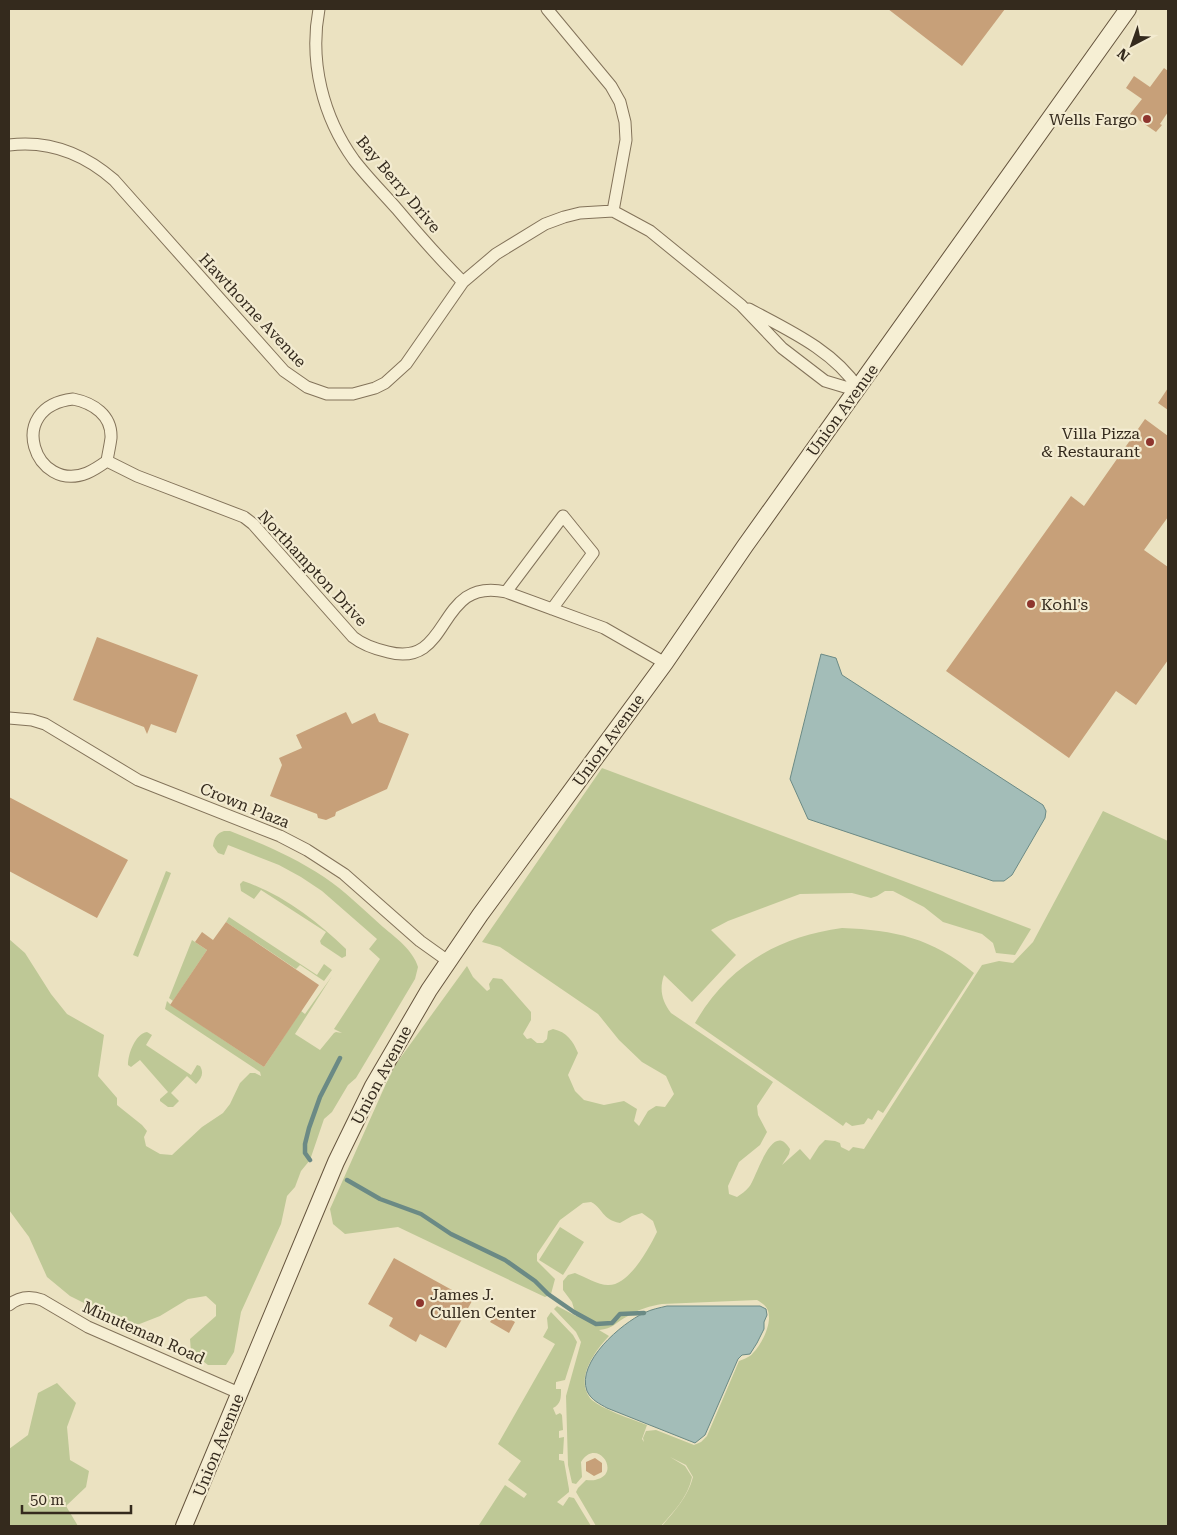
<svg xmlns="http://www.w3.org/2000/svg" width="1177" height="1535" font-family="'Roboto Serif',serif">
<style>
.green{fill:#bec896;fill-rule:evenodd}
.water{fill:#a3bdb8;stroke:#6b8a85}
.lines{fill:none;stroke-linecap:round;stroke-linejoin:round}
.stream{stroke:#6b8a85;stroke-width:4.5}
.building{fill:#c7a079}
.street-casing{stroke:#83735a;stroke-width:13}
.secondary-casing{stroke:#65543d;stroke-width:18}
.street{stroke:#f6efd4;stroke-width:11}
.secondary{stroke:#f6efd4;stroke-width:16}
.poi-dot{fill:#8e352e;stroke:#f3ebd0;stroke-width:2}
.labels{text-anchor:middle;stroke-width:4.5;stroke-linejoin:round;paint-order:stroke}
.poi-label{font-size:16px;fill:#342a1d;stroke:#f3ebd0;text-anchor:end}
.street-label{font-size:16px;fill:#342a1d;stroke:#f3ebd0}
</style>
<rect width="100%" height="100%" fill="#ebe2c1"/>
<path class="green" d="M602,768L1031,929L1015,955L996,953L993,943L982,934L943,922L924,907L893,891H885L877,896L871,898L852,893L800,894L728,921L711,930L736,955L692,1002L664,975C659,990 662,1001 671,1013L773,1082L757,1106L758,1115L767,1132L760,1145L739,1162L728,1186L729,1194L737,1197C741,1194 746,1191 749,1187C757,1177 772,1119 790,1149L789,1154L782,1165L800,1149L810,1160L819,1146L825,1140L835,1141L840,1143L841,1147L849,1151L853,1147L864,1149L982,965L999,961L1013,963L1033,942L1103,811L1168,841V1526H662C675,1510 688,1497 693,1477L686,1465L670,1457L685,1466L692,1477C688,1497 674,1511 661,1526H596L576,1492L578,1488L586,1480C590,1480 594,1481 598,1479C621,1472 597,1437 581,1462L582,1477L576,1484L572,1483L568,1465L566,1396L581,1342L576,1332L554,1309L557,1306L576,1316L572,1302L563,1290V1281L568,1275L575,1273C585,1277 598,1285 608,1285C629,1286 649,1248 657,1232L653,1221L642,1213L632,1216L620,1223C601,1219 604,1209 591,1202L583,1203L560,1220L537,1254V1261L555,1279L551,1294L545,1297L398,1227L345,1234L333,1224L330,1209L393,1068L467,966L473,977L487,991L490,989L489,984L493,978L502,979L531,1012V1020L523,1034L527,1039L531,1038L537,1043H543L547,1039L548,1031L553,1029C567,1032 573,1041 578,1053L568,1075L575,1091L584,1100L604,1105L624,1101L637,1109L634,1121L639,1126L648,1111L656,1106L665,1107L674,1094L666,1076L642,1062L619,1040L598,1014L500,947L482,942ZM757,1300C760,1302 764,1304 766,1307C775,1319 762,1344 753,1353C750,1357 744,1359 739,1361L707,1436L701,1442L694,1445L656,1430L646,1431L643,1438L644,1442L642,1439L647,1425C634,1420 598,1408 590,1398C575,1378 595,1351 609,1336L599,1330C613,1329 616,1322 628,1316C638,1309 651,1306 662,1304Z
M224,831H230C263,844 294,857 324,877C345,891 364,910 383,927C396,938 413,950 418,967L415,979L356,1078L348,1085L332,1112L324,1119L310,1160L301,1171L295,1187L287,1196L281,1224L241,1312L234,1352L226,1365H208L191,1352L190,1339L216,1316V1305L206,1296L188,1299L160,1316L137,1325L90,1306L70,1296L47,1277L29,1237L9,1210V939L25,953L51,994L67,1014L104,1035L98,1076L117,1098V1105L142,1125L147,1131L144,1137L146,1146L160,1154L172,1155L202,1127L223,1113L230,1104L240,1083L250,1073H255L261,1076L260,1072L165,1009L167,1001L171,1005L264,1067L301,1011L305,1014L332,976L295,1034L320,1050L334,1033L336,1032L342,1033L334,1029L380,959L369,949L377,939L322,891L301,877L279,865L228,845L224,855L218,853L213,846C214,838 217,833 224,831Z
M166,871L171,873L138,957L133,955Z
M243,881C282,894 317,921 346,949V956L342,958L321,944L320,941L326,932L261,890L254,899L241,891L240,884Z
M229,917L317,975L324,964L332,970L324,981L300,965L296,969L226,922Z
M842,928C895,930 932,938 974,973L883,1113L878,1110L872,1120L868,1118L864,1124L852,1126L846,1122L843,1126L695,1023C728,966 777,937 842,928Z
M192,940L207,950L173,1001L169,998Z
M147,1032L152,1035L146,1045L191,1075L197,1065L200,1066C204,1073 202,1078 196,1084L187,1076L171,1093L179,1101L173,1107H168L160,1101V1099L168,1092L140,1060L131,1067L128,1065C128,1054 135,1034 147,1032Z
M560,1227L584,1242L563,1275L539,1260Z
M551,1312L573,1335L577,1342L565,1380L556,1382V1389H561C561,1398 561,1404 553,1408L556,1415L560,1413L562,1415L563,1430L559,1431V1438L564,1437L563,1454H559V1460L564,1461L569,1489V1492L557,1502L563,1506L569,1497L574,1498L591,1526H480L479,1525L505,1485L524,1498L527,1494L508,1480L521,1461L498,1444L555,1344L543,1337L548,1328L547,1318Z
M57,1383L76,1403L67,1427L70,1460L89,1471L86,1487L66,1506L78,1526H9V1449L28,1435L38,1393Z"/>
<path class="water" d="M821,654L836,658L842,675L1043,805L1046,811L1045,818L1012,875L1004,881H993L808,819L790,779Z
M667,1306H760L766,1309L767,1315L764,1322V1329L757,1343L750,1354L742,1355L738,1359L705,1435L695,1443L607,1408C600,1404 591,1400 587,1391C576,1362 622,1323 644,1313C652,1309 659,1308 667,1306Z"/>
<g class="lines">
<path class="stream" d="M310,1160L305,1153V1144L309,1128L320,1097L340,1058
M347,1180L380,1199L421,1214L451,1234L505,1260L535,1281L548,1294L574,1312L596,1324L612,1323L620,1314L644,1313"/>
</g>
<path class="building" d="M888,9H1005L962,66Z
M1164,68L1168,71V112L1160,124L1162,125L1156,132L1130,114L1142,99L1126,88L1134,76L1150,87Z
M1168,388V410L1158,403Z
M1145,419L1168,436V517L1144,550L1168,567V660L1136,705L1116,691L1069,758L946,671L1071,496L1084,506Z
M97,637L198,675L176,733L151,724L147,734L144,727L73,700Z
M346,712L352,724L375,713L379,722L409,734L387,789L336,812L335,816L326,820L318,818L317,814L270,796L282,765L279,758L302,748L296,735Z
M9,797L128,860L97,918L9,871Z
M226,922L319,985L264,1067L170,1005L207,950L195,942L202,932L213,940Z
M394,1258L472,1301L446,1348L420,1334L416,1342L389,1326L393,1318L368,1304Z
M497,1311L515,1322L509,1333L490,1322Z
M595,1458L602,1463V1472L594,1476L586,1471V1462Z"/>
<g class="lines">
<defs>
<path id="street" d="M319,9C309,62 323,117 354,160C367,177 383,193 397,209C418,234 440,259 463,282
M547,9L611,86L620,102L625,122L626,140L613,211
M9,145C49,140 83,153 114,180L284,371L307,387L327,394H353L375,388L385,383L406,364L463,282L496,254L545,224L564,217L580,213L613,211L650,231L741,305L782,348L825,381L845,387L858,388
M749,309C788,330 833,350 858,388
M73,399C93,403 112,415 111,438C110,446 108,454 107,461C100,466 94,470 87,473C35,494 4,407 73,399Z
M107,461L137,476L244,517L253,524L353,637C363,645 375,649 388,652C453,669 435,576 506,592L604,628L665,663
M506,592L563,516L593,553L552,609
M9,718L32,720L45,724L138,780L280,836L307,850L344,874L420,941L448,961
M9,1305C19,1297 31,1296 42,1300L88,1327L239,1393"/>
<path id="secondary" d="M184,1526L336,1162L373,1086L429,990L480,915L665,663L745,546L1128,9"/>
</defs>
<use href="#street" class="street-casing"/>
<use href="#secondary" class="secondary-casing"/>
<use href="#street" class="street"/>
<use href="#secondary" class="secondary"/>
</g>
<g class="poi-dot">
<circle cx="1147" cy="119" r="5"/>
<circle cx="1150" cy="442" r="5"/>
<circle cx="1031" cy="604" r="5"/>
<circle cx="420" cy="1303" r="5"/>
</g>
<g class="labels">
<g class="poi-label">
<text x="1137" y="125">Wells Fargo</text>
<text x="1140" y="439">Villa Pizza<tspan x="1140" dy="18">&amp; Restaurant</tspan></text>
<text x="1041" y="610" text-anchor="start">Kohl's</text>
<text x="430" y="1300" text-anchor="start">James J.<tspan x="430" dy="18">Cullen Center</tspan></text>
</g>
<g class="street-label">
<text transform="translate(399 184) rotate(50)" y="6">Bay Berry Drive</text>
<text transform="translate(253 310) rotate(47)" y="6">Hawthorne Avenue</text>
<text transform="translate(842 410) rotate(-54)" y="6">Union Avenue</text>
<text transform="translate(313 568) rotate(47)" y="6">Northampton Drive</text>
<text transform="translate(608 740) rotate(-54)" y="6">Union Avenue</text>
<text transform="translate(245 805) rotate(22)" y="6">Crown Plaza</text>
<text transform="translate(381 1075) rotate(-62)" y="6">Union Avenue</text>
<text transform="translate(144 1332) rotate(24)" y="6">Minuteman Road</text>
<text transform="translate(218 1445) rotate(-68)" y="6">Union Avenue</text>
</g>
</g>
<rect width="1177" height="1535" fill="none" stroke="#342a1d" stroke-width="20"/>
<g transform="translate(1132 45) rotate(221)" stroke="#f3ebd0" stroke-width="4" paint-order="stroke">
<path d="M0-4L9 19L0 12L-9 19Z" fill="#342a1d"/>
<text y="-8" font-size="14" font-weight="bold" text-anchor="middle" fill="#342a1d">N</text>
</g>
<path d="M22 1505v8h109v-8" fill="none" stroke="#342a1d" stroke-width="2.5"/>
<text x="30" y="1505" font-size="15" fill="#342a1d" stroke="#f3ebd0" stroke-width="4" paint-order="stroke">50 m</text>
</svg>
